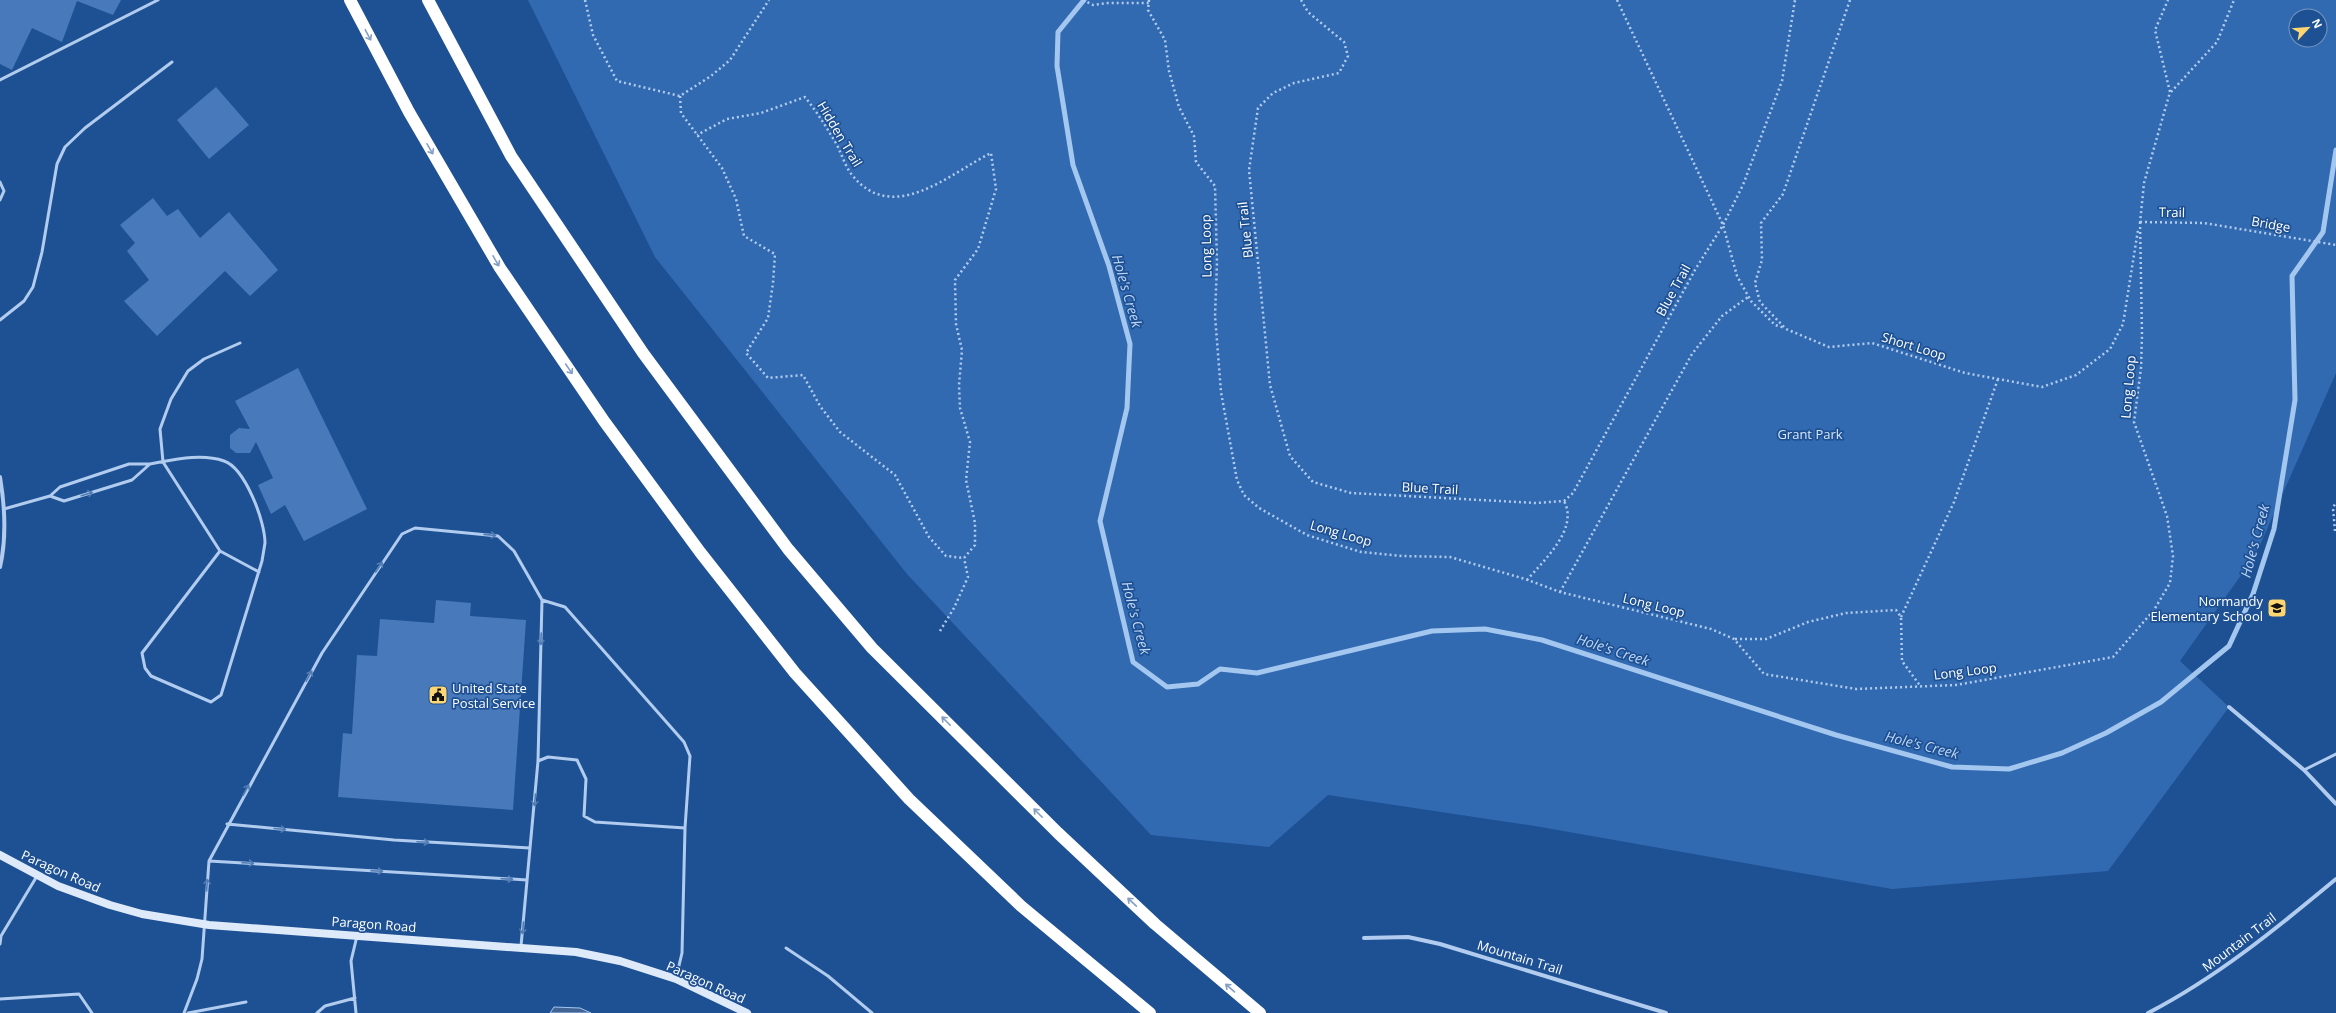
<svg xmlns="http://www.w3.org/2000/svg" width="2336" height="1013" font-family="'Open Sans',sans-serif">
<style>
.green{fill:#326ab2;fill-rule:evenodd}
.water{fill:#416495;stroke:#a4c7f0}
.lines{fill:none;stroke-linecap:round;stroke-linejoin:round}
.stream{stroke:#a4c7f0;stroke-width:5}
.building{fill:#4779bb}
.path{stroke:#b1ccee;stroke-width:2.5;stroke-dasharray:2 3;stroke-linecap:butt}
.lane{stroke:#b1ccee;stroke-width:3}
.street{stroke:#b1ccee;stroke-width:4}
.secondary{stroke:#deeafa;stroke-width:8}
.highway{stroke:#fff;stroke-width:12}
.oneway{stroke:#839fc4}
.oneway2{stroke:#517cb4}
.labels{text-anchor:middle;stroke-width:3.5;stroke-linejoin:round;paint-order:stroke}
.street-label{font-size:13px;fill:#fff;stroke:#1e5194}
.park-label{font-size:13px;fill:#d7e7fa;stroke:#1e5194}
.poi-label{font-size:13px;fill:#fff;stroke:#1e5194;text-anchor:end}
.water-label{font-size:14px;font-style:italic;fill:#bdd6f5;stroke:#1e5194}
</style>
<rect width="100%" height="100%" fill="#1e5194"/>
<path class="green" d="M528,0H2336V373L2256,554L2180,661L2229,707L2108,871L1892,889L1535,826L1328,795L1269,847L1151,835L907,574L655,257ZM2296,16H2320V40H2296Z"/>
<path class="water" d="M554,1007L580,1008L591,1013H550Z"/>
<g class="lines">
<path class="stream" d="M1084,0L1058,32L1057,66L1073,165L1109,266L1130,344L1127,408L1100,521L1133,662L1167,687L1198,684L1220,669L1257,673L1432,631L1485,629L1542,640L1836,735L1952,767L2009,769L2062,753L2106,733L2161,702L2229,646L2253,594L2274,529L2295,400L2292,276L2323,232L2336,150"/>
</g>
<path class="building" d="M0,0H121L113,15L77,1L62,42L32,28L12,70L0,64Z
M216,87L249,125L209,159L177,120Z
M153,198L167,216L178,209L200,238L229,212L278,270L250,296L225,271L157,336L124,301L149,280L127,251L135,243L120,225Z
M298,368L367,509L304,541L285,505L271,514L258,485L273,478L256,442L250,453H236L230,448V435L239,428L250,429L235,401Z
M436,600L471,603L470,616L526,620L513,810L338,797L343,733L352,734L357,655L377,656L380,619L434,623Z"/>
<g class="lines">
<path class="path" d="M585,0L593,35L617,81L680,96L711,76L730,60L769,0
M1083,0L1093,5L1108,3H1149
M1149,0L1148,10L1165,40L1169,71L1179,107L1194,136L1196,162L1215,186L1217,263L1215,316L1221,392L1237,480L1244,495L1259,508L1307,535L1361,552L1402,556L1450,557L1525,579L1560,592L1711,629L1734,639L1764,674L1856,689L1956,685L2113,657L2154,610L2170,583L2173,556L2167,516L2134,422L2141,368L2142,335L2140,222
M1301,0L1308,12L1344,42L1348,56L1339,73L1294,83L1273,93L1258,108L1249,170L1270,385L1290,456L1313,482L1351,493L1536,503L1564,501L1573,493L1695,270L1723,225L1743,185L1782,81L1795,0
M1617,0L1723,225L1737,276L1751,301L1775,325L1785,328
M1850,0L1783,194L1761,223L1762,260L1755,283L1760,302L1786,329L1829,347L1872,343L1965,373L2042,387L2076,375L2110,349L2123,324L2138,230
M2171,92L2217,42L2234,0
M680,96L681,113L722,168L736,199L744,236L775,254L773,283L768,318L746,353L768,378L803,375L820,406L840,432L895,475L929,537L946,556L964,558L975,545V523L966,480L970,442L960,408L959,385L962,350L956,324L955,280L978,249L996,189L991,153C949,174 893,226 852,175C845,166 842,155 837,145C827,128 817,112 805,97L761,113L727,119L697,135
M2140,222L2204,223L2336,245
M2140,223L2144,183L2170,92L2155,30L2168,0
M2335,531L2333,508L2336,502
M1527,580C1544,560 1579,529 1564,501
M1560,592L1692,354L1722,316L1748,297
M1901,617L1954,502L1998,379
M940,631L954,608L968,577L964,558
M1735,639H1766L1808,622L1846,613L1896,610L1901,617L1902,661L1921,687"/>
<path class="lane" d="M0,80L158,0
M0,182L4,191L0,200
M0,320L24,301L33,287L42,252L57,164L65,147L85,128L172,62
M150,464C173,460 201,453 224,461C245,468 265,521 265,543C264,549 263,555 262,561L221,695L211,702L151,676L145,668L142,653L220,551L163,462L160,429L171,399L188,371L204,359L240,343
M4,509L50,496L60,487L129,464H150L132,480L64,501L50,496
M220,551L259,572
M542,600L565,607L684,742L690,756L685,828
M538,761L548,757L577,760L586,779L584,816L595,822L685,828L682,953L676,978
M2304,770L2336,754
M227,824L394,840L530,848
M209,861L527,880
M0,944L1,936L37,876
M786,948L828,976L872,1013
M0,999L79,994L92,1013
M184,1013L197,979L202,959L209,861L322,653L402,534L415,528L498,536L514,551L542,600L538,761L521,946
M188,1013L246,1002
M317,1013L325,1006L355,998
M356,1013L351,961L357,936"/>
<path class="street" d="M0,477C5,507 7,537 0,567
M2229,707L2304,770L2336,804
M1364,938L1408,937L1440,944L1666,1013
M2148,1013C2216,978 2277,928 2336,879"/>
<path class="secondary" d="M0,855L58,886L110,905L142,914L209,925L576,952L620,961L676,979L747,1013"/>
<path class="highway" d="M350,0L409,112L500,268L604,421L700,552L795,673L909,799L1021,906L1150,1013
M428,0L511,156L643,353L788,549L872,648L1058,833L1155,924L1260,1013"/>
</g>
<defs><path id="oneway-shaft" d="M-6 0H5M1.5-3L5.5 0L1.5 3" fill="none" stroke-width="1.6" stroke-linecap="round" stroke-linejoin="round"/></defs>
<g class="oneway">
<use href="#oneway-shaft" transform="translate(368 35) rotate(62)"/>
<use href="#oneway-shaft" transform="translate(430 149) rotate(60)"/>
<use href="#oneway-shaft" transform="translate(496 261) rotate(60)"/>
<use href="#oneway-shaft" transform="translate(569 369) rotate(56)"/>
<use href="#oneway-shaft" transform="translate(946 721) rotate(-135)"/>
<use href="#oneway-shaft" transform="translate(1038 813) rotate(-135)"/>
<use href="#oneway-shaft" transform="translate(1132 902) rotate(-137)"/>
<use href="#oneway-shaft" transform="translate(1230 988) rotate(-139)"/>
</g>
<g class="oneway2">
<use href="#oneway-shaft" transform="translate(87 494) rotate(-17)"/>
<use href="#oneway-shaft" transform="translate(490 535) rotate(6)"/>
<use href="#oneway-shaft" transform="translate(379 567) rotate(-56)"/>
<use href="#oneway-shaft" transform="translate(541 639) rotate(92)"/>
<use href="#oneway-shaft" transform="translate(309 676) rotate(-61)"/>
<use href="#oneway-shaft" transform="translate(246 790) rotate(-61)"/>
<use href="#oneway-shaft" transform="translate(535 800) rotate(95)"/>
<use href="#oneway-shaft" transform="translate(280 829) rotate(5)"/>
<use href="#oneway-shaft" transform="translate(423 842) rotate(3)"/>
<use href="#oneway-shaft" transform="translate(248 863) rotate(3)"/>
<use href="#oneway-shaft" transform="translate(377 871) rotate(3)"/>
<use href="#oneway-shaft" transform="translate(507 879) rotate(3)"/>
<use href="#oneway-shaft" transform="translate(207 885) rotate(-86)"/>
<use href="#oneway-shaft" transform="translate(523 928) rotate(95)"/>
</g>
<defs>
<symbol id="school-square" viewBox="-11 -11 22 22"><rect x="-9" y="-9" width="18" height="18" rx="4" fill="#fdd671" stroke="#1e5194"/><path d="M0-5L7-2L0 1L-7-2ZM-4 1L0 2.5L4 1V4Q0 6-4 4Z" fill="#111"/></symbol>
<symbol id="civic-square" viewBox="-11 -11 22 22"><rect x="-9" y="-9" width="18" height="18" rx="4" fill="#fdd671" stroke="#1e5194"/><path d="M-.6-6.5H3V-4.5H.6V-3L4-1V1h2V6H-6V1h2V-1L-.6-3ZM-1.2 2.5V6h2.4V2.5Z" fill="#111"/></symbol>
</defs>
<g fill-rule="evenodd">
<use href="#school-square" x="2266" y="597" width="22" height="22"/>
<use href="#civic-square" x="427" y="684" width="22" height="22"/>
</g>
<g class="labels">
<g class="street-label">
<text transform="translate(840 134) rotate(59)" y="5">Hidden Trail</text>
<text transform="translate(2172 212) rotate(1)" y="5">Trail</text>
<text transform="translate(2271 224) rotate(10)" y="5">Bridge</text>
<text transform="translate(1245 230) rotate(-96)" y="5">Blue Trail</text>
<text transform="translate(1206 246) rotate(-91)" y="5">Long Loop</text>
<text transform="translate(1673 290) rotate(-61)" y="5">Blue Trail</text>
<text transform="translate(1914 346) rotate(17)" y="5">Short Loop</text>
<text transform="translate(2128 387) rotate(-85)" y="5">Long Loop</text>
<text transform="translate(1430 488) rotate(3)" y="5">Blue Trail</text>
<text transform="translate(1341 533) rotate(16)" y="5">Long Loop</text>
<text transform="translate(1654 605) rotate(14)" y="5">Long Loop</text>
<text transform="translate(1965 671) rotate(-7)" y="5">Long Loop</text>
<text transform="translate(61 871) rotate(24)" y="5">Paragon Road</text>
<text transform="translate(374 924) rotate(4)" y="5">Paragon Road</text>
<text transform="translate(2239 942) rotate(-37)" y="5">Mountain Trail</text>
<text transform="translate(1520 957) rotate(17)" y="5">Mountain Trail</text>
<text transform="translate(706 982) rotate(24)" y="5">Paragon Road</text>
</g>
<g class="park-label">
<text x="1810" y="439">Grant Park</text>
</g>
<g class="poi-label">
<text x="2263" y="606">Normandy<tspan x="2263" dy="15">Elementary School</tspan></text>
<text x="452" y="693" text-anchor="start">United State<tspan x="452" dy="15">Postal Service</tspan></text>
</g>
<g class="water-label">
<text transform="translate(1127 291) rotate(74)" y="5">Hole's Creek</text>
<text transform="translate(2255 541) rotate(-75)" y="5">Hole's Creek</text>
<text transform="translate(1136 618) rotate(75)" y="5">Hole's Creek</text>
<text transform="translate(1613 650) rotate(18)" y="5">Hole's Creek</text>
<text transform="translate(1922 745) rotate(14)" y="5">Hole's Creek</text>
</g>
</g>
<g transform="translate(2308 28) rotate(64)"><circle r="19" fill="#1e5194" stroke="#7897bf"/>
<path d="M0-3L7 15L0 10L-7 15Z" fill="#fdd671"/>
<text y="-6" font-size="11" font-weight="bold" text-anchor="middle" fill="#ffffff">N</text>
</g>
</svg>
